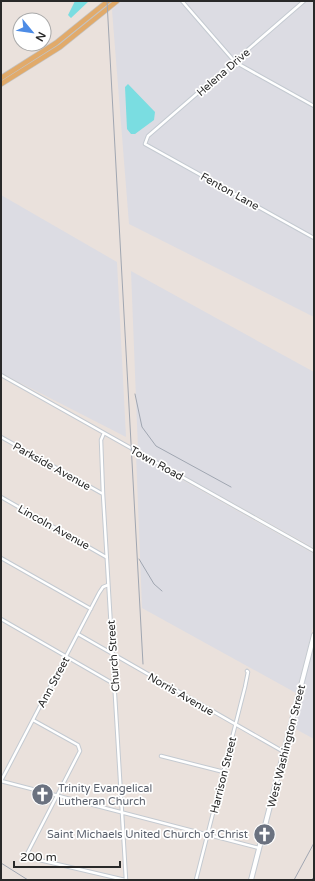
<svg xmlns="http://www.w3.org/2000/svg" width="315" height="881" font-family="'Varela Round',sans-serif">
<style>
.industrial{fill:#dcdce3}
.water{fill:#7adde1}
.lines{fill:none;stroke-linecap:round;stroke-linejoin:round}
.minor-casing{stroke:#c4cad1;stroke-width:4.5}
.secondary-casing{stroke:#c4cad1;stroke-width:6}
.primary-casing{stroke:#c3c3c3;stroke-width:6}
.minor{stroke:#fff;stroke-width:2.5}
.secondary{stroke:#fff;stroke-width:4}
.primary{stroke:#e1aa6a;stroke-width:4.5}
.rail{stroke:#a0a6b1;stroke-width:1}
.labels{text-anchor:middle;stroke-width:3.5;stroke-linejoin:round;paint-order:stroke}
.street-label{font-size:11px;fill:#292929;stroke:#fff}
.worship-label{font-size:11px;fill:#5b616d;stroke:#fff;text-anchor:start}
</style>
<rect width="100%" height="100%" fill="#eae1dc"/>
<path class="industrial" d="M122,1H314V317L129,224L112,10Z
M1,195L117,262L126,437L1,373Z
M131,271L314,372V548L138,450Z
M136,454L314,554V623L296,693L142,608Z
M314,643V739L292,727Z"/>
<path class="water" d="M75,1H89L71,18L68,15Z
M128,84L155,112L154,120L135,134H131L127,129L125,87Z"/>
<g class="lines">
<defs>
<path id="minor" d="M182,1L235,62L314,106
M304,1L148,136L145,144L314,238
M1,375L314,551
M104,433L101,440L103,494L126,880
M1,437L103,494
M1,497L106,557
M1,558L91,609
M1,619L114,684
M78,634L284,752
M33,720L78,745L80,751L28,852L27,856L31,858L125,880
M161,756L224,772
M1,781L259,848
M1,781L99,593L103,587L108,585
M196,880L245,687L248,672L247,671"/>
<path id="secondary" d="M251,880L314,635"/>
<path id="primary" d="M1,78L56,43L108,1
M1,84L60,47L117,1"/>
</defs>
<use href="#minor" class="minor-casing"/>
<use href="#secondary" class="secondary-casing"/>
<use href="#primary" class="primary-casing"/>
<use href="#minor" class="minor"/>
<use href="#secondary" class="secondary"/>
<use href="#primary" class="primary"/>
<path class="rail" d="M107,1L143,664
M135,394L142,427L156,446L231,487
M139,559L154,584L162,591
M1,863L28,880
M294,880L314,843
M311,880L314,877"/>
</g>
<defs>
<symbol id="church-disc" viewBox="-11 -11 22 22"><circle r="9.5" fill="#6b7280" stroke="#fff"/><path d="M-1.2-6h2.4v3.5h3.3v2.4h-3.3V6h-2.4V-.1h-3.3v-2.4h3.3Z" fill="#fff"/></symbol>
</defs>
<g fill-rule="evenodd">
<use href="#church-disc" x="30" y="782" width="25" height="25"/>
<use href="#church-disc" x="252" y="822" width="25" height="25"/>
</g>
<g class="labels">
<g class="street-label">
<text transform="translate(223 72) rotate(-41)" y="4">Helena Drive</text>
<text transform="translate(230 191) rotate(29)" y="4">Fenton Lane</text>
<text transform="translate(157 463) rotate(29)" y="4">Town Road</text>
<text transform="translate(52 466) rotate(29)" y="4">Parkside Avenue</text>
<text transform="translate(54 527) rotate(29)" y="4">Lincoln Avenue</text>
<text transform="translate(113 656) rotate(-94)" y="4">Church Street</text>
<text transform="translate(53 682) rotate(-62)" y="4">Ann Street</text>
<text transform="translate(181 694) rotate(30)" y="4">Norris Avenue</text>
<text transform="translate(286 746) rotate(-76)" y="4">West Washington Street</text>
<text transform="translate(223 775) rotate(-76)" y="4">Harrison Street</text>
</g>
<g class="worship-label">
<text x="58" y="792">Trinity Evangelical<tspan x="58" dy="13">Lutheran Church</tspan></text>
<text x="248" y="838" text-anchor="end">Saint Michaels United Church of Christ</text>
</g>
</g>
<rect width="315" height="881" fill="none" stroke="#292929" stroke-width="4"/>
<g transform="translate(32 32) rotate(119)"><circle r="19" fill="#ffffff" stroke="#a9a9a9"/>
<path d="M0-3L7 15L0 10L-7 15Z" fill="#4d8ce6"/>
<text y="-6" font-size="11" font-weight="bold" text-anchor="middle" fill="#292929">N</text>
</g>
<path d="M14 861v6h106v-6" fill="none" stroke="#292929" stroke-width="2"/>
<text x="20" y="861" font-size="12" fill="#292929" stroke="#ffffff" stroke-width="3" paint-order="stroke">200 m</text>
</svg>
